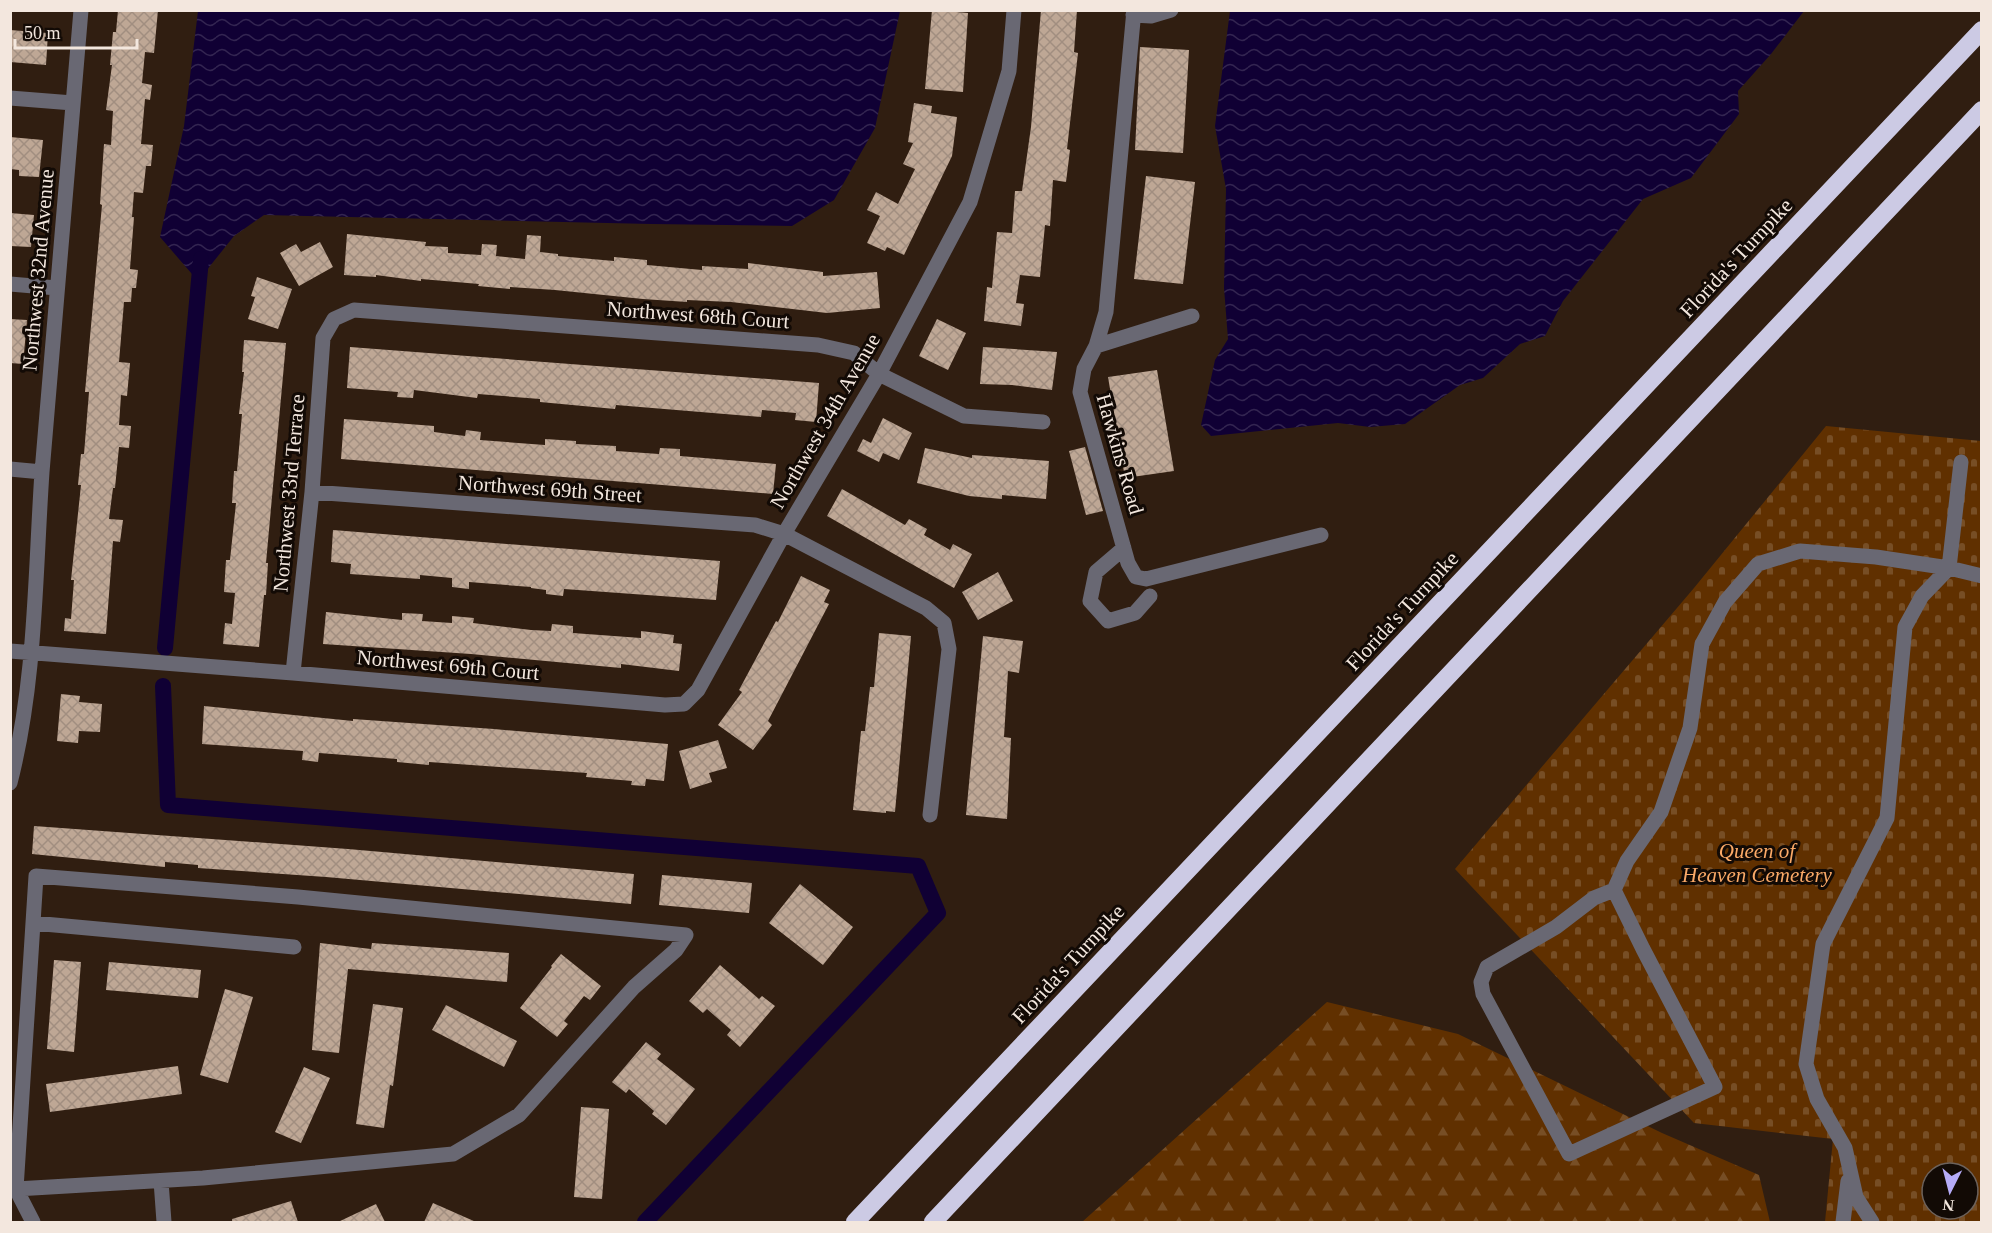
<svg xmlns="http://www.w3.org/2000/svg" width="1992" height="1233" font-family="'Times New Roman',serif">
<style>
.forest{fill:url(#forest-firs)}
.cemetery{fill:url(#cemetery-stones);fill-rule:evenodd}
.water{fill:url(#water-waves)}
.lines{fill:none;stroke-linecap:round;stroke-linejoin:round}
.canal{stroke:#100034;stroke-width:16}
.building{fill:url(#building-cross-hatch)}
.minor{stroke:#696873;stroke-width:15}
.highway{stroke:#cccae4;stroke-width:18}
.labels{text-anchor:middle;stroke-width:6;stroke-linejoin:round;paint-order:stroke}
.street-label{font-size:21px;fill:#f3e7de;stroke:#120a05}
.park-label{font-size:21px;font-style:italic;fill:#faa967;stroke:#120a05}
</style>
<defs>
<pattern id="forest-firs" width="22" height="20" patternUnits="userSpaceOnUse" patternTransform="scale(1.5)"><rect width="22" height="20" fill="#603000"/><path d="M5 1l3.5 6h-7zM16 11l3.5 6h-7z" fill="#774e25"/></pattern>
<pattern id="cemetery-stones" width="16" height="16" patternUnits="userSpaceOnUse" patternTransform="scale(1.5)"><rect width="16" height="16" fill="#603000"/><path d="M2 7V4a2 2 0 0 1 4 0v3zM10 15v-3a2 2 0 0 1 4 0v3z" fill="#774e25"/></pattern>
<pattern id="water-waves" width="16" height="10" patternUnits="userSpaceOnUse" patternTransform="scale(1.5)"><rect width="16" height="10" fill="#100034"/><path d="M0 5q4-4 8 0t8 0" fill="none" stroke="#332551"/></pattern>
<pattern id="building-cross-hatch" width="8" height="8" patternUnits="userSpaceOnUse" patternTransform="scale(1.5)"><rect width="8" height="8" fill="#bea795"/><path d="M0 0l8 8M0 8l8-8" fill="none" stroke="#a18e80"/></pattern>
</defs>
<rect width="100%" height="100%" fill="#301e11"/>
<path class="forest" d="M1327,1002L1458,1034L1662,1133L1759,1175L1770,1222H1082Z"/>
<path class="cemetery" d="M1826,426L1981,441V1222H1825L1833,1139L1694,1123L1455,869L1694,588ZM1932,1173H1968V1209H1932Z"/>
<path class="water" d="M198,11V10L900,11L875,128L834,200L792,226L651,224L264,215L234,236L198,281L160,237L184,126Z
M1230,11V10L1804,11L1771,54L1738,91L1739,114L1691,178L1643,199L1563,301L1545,336L1520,344L1483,378L1460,385L1405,424L1370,427L1338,423L1211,436L1201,425L1215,360L1228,339L1224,288L1226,189L1215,126Z"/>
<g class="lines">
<path class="canal" d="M165,648L201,259
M163,686L168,805L918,866L938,913L645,1222"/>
</g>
<path class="building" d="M118,10H158L154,53L145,52L142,83L152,85L150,100L145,99L141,144L153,145L151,166H146L143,193L134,192L132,217H134L130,269L138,270L136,288H132L131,302H124L119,362L130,363L127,396L121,395L119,425L131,426L129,448L119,447L115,488H113L109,519L123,520L120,542L113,541L106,634L64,631L65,618L71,619L74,580H71L81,485H78L81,454H84L89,392H85L102,205L100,204L104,144L111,145L113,111L106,110L112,65H110L113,32H116Z
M932,10L968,13L963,92L925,89Z
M1041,10H1077L1074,52L1078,53L1067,149L1070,150L1066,182L1053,180L1050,226L1045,225L1040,277L1020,275L1016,303L1024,304L1021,326L984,321L987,287L992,288L997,232L1012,233L1015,191H1022L1031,127Z
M10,30L48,33L46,65L10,62Z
M1140,47L1189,50L1183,153L1135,150Z
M914,103L932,106L931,113L957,117L952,156L904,255L887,247L885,251L867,243L880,216L867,210L876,192L898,204L915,169L903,164L913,143L908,142Z
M10,137L43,140L39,177L19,176V170L10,169Z
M1146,176L1195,182L1183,284L1134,279Z
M10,213L34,215L31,247L10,246Z
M347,234L426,242L425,246L448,247V253L481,255L482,244L497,245L496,256L525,259L527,235L541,236L540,252L558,254V256L614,261V257L647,260V265L702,270V266L748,269V263L823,272V276L877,272L880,308L827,313L731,302L687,300V302L643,299L555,290L510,287V289L478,286L479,284L421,279V281L376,275V277L344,275Z
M320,242L333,267L299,286L280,253L296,244L301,252Z
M257,277L292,289L278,329L248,319L255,297L251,296Z
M10,319L27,320L23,364L10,363Z
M937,319L966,333L948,370L919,356Z
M244,340L286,343L266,563H268L266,595H264L259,647L223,644L225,623L232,624L235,593L224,592L226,560H230L236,503H232L234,471H237L242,414H239L244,372H242Z
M350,347L819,383L816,422L795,420L796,413L762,410L761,417L616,405L615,409L540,402V399L478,394L477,398L414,390L413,398L397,397L398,392L347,388Z
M983,347L1057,352L1052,390L1012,385L980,384Z
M1157,370L1174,471L1125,478L1108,377Z
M883,418L912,433L899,460L883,453L879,462L857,451L863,439L871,443Z
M344,419L434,426V432L465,436L466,430L481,432L480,440L545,445V439L576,441V444L616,446V451L659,454L660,448L680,449V456L776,464L773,494L341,459Z
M1085,447L1103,511L1086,515L1069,451Z
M925,448L972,458V455L1049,461L1046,499L1002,495V499L969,496L917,483Z
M842,489L905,525L909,519L927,529L924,535L950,550L953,544L972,554L954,588L827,516Z
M333,530L720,561L716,600L564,589L563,596L546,594V590L531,588V587L469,582V589L452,587V578L420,575V579L350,574L351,564L331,562Z
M998,572L1013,601L978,620L962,592Z
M801,576L830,590L824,602L829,604L768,721L772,725L753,750L718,725L742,692L739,690L776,621L778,622Z
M326,612L402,620V613L423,614L422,621L452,623V616L474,618L473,623L531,630L551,631L552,624L573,626V633L641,638V631L674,635L673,643L682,644L679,671L621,664V668L471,654L323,644Z
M879,633L911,636L895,812L886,811V813L853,810L861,731H865L870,687H874Z
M983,636L1023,641L1019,673L1008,671L1004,737L1011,738L1007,819L966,815Z
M61,694L80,696L79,702L102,704L100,732L79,731L78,743L57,741Z
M204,706L353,721V719L494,729L668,744L664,781L646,779L645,786L631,785L632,781L586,777L587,773L429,762V765L397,762V759L319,753L318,762L302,760L303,751L202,744Z
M718,740L727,768L709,773L712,782L690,789L679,751Z
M34,826L348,849L634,874L631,904L326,877L198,868V865L165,862V867L32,854Z
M662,875L752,883L749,913L659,905Z
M800,884L853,927L823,965L769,923Z
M320,943L371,949L372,943L509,953L507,982L348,969L339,1053L312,1050Z
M561,954L601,986L590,1000L584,996L564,1021L568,1024L557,1037L520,1008L552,967L551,966Z
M54,960L81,962L74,1052L47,1049Z
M109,962L201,970L198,998L106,990Z
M720,965L759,999L762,996L775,1006L740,1047L727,1035L731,1030L707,1009L703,1013L689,1001Z
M225,989L253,997L228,1083L200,1075Z
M373,1004L403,1008L393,1086L390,1085L384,1128L356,1124Z
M446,1005L517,1041L504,1067L432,1030Z
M646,1042L661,1054L657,1059L695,1089L666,1125L652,1114L654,1111L629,1089L626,1093L612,1082Z
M178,1066L182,1094L50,1112L46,1084Z
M304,1067L330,1078L301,1143L275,1132Z
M581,1107L609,1109L602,1199L574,1197Z
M291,1201L298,1222H232V1219Z
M433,1203L476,1222H424Z
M376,1204L385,1222H338Z"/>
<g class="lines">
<path class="minor" d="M1134,10L1106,312L1096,346L1084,369L1080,392L1128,563L1136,577L1146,579L1321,535
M1133,15L1151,16L1171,10
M10,98L73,103
M10,284L57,288
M1096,346L1192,316
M10,469L42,472
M312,492L755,525L784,534L926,608L944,623L949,649L930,815
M1124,548L1096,572L1090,601L1108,621L1135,613L1150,596
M10,651L293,673L665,705L684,704L698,690L784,534L879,374L970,202L1009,71L1014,10
M293,673L312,492L323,338L334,319L354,310L818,345L854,353L879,374L964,416L1043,422
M10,783C36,682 35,575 42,472C54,318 67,164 81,10
M1614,890L1643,949L1715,1087L1569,1154L1483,994L1481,982L1487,967L1556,927L1594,898L1614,890L1627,861L1661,812L1690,728L1702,644L1725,602L1758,564L1800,551L1876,557L1949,568L1982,576
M33,923L294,947
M161,1181L164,1222
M10,1187L16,1189L203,1178L453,1154L519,1115L634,987L676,950L686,935L298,897L36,876L16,1189L33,1222
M1843,1222L1848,1181
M1872,1222L1856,1197L1845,1148L1817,1099L1806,1064L1823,944L1887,818L1905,627L1922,596L1949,568L1961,462"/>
<path class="highway" d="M855,1222L1982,30
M933,1222L1982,110"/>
</g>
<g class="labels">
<g class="street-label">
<text transform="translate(1736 258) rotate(-47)" y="7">Florida's Turnpike</text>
<text transform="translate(38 270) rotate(-85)" y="7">Northwest 32nd Avenue</text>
<text transform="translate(698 315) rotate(4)" y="7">Northwest 68th Court</text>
<text transform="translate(825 421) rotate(-60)" y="7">Northwest 34th Avenue</text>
<text transform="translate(1120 454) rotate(74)" y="7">Hawkins Road</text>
<text transform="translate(550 489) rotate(4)" y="7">Northwest 69th Street</text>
<text transform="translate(289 493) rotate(-85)" y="7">Northwest 33rd Terrace</text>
<text transform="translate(1402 611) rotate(-47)" y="7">Florida's Turnpike</text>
<text transform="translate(448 665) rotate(5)" y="7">Northwest 69th Court</text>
<text transform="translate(1068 964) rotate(-47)" y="7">Florida's Turnpike</text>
</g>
<g class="park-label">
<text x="1757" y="858">Queen of<tspan x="1757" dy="24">Heaven Cemetery</tspan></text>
</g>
</g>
<rect width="1992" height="1233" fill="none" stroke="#f3e7de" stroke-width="24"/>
<g transform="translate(1950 1191) rotate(186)"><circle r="28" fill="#120a05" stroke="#6c625c" stroke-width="1.5"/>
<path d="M0-4.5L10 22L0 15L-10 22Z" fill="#b6acf8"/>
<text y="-9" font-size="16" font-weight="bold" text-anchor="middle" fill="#f3e7de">N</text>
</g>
<path d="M15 39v9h122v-9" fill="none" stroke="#f3e7de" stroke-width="3"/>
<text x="24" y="39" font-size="18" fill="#f3e7de" stroke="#120a05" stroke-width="4.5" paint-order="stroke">50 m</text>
</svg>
